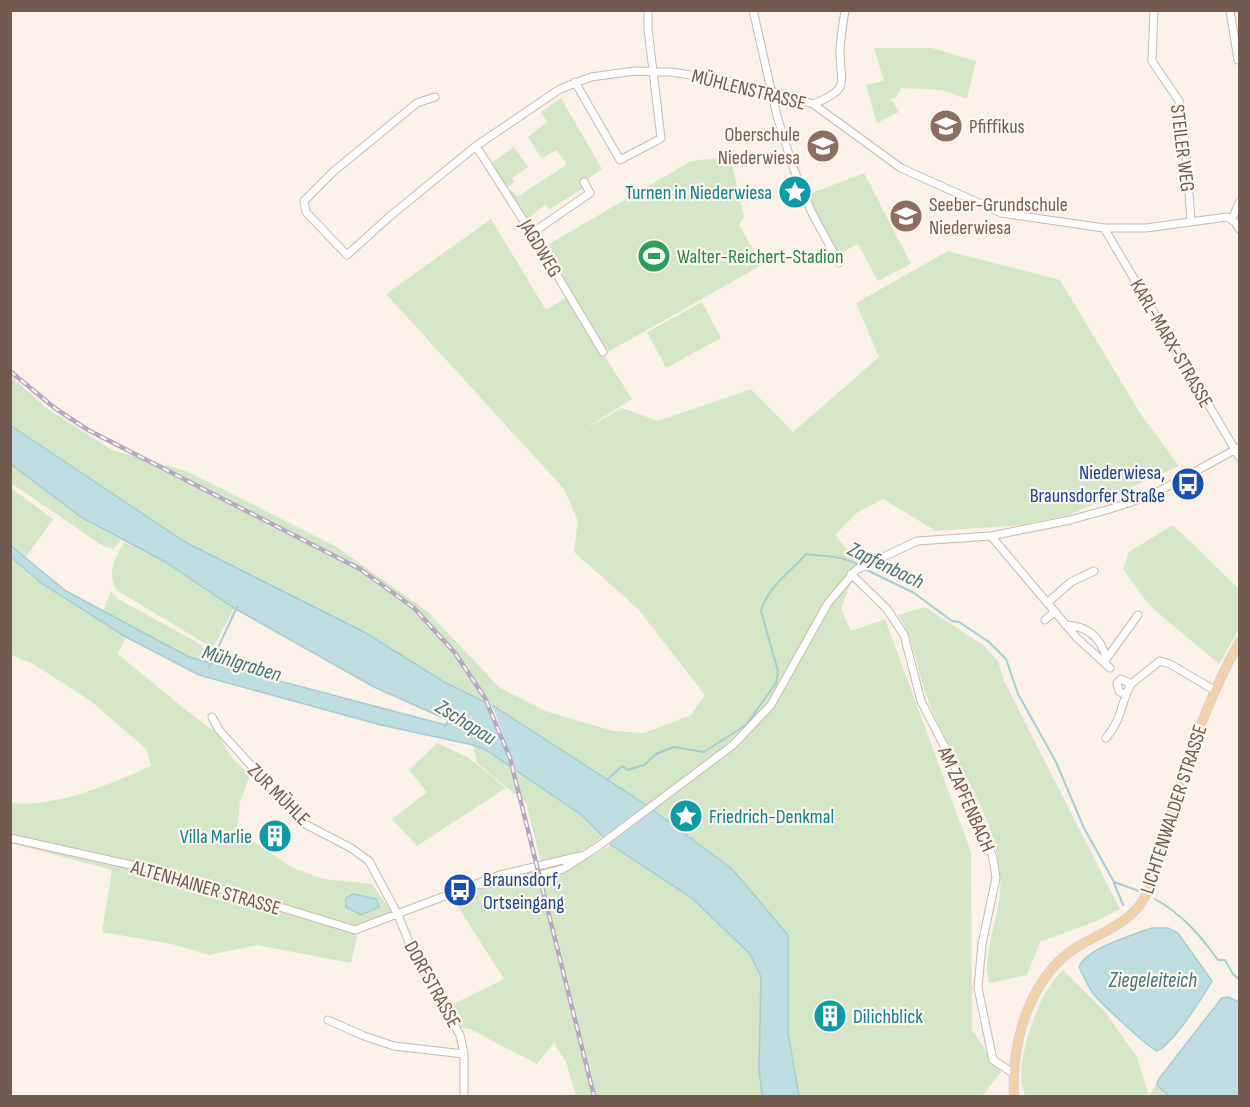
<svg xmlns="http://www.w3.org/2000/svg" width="1250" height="1107" font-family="'Sofia Sans Condensed',sans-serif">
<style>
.green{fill:#d6e6c9}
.water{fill:#bfdee1;stroke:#a7cdd1;stroke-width:1.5}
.pier{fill:#faf2e9}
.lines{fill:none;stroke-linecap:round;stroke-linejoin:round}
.stream{stroke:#a7cdd1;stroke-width:2}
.minor-casing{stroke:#cbbab0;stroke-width:9}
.major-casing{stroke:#d7d1ce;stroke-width:10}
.minor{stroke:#fff;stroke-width:7}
.major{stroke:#f0d3a9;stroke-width:8}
.rail-casing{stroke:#b5a8c2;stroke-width:4.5}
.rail{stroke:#fdf7ef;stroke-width:2;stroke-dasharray:7;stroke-linecap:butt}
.labels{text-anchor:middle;stroke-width:4.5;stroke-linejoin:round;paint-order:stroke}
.street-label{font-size:20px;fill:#715a50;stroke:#fdf7ef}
.education-label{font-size:20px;fill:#785e54;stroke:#fdf7ef;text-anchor:start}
.culture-label{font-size:20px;fill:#0d838f;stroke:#fdf7ef;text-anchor:end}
.leisure-label{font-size:20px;fill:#27864d;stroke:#fdf7ef;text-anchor:start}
.transit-label{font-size:20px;fill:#164399;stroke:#fdf7ef;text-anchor:end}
.water-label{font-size:21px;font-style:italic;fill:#48747b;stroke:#fdf7ef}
</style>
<rect width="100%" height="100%" fill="#faf2e9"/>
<path class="green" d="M874,48H932L976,61L967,99L943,90L901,88L897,97L891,99L899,112L877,123L866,85L884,81Z
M561,98L602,169L583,182L584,188L550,209L545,205L530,217L535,225L550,217L532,229L509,192L512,190L517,197L566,165V162L556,150L542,159L528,137L547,122L541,112Z
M514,147L528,167L512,178L515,182L507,187L491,163Z
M730,157L744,216L739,225L762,265L606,353L546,246L691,161Z
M864,173L911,264L878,281L858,244L837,254L807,195Z
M491,219L546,310L567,297L632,399L580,432L622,408L658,421L751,389L793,432L879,357L856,303L948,251L1060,280L1140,413L1179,466L1069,515L1021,525L936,531L883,499L858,512L835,535L858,563L841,609L851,631L885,619L971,852L972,1030L1001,1072L982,1096H799L788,1033V935L642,802L495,707L444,682L366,633L185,542L11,425L10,375L45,407L112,450L186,471L335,546L427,611L500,688L545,711L613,731L644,733L691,715L705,695L638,609L574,552L578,521L564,489L386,294Z
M702,302L721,338L666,368L647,332Z
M10,464L81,517L121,540L113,549L103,546L11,483Z
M11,488L53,519L25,558L11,546Z
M1173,525L1239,589V629L1219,664L1150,606L1123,569L1129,552Z
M124,542L167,563L234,608L213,648L116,590C107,572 115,557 124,542Z
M10,557L41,583L126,636L118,654L187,711L217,733L233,759L250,775L240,802L237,830L291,867L323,879L372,884L392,913L353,927L357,937L351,963L257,945L209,955L172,944L102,932L112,870L11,843V803C56,808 110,784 151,766L147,750L91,701L33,664L11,655Z
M111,591L118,599L198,643L210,654L200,661L189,657L103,611Z
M925,607L983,645L998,661L1004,681L1120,909L1099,920L1040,942L1027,975L989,983C981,946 1004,913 1000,875C995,808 949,758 927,697C917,669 915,641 898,615Z
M437,743L469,758L506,788L417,846L392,819L427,792L409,770Z
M473,745L486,750L583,816L603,835C585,854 565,857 541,862L526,803L477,763Z
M611,845L692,898L750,954L761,977L759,1069L762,1096H576L566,1062L554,1043L537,1064L470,1029L461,1028L447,1007L504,979L451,896L481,887L556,875Z
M1063,970L1106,1013L1137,1057L1149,1096L1157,1083L1169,1096H1025C1023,1089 1021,1081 1021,1073C1023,1043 1040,990 1063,970Z"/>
<path class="water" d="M10,425L185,542L366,633L444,682L495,707L642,802L732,869L788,935V1033L799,1096H762L759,1069L761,977L750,954L692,898L611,845L583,816L486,750L473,745L381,725L199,675L126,637L41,583L11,557V546L66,591L189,657L446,725L448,720L374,687L234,608L167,563L81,517L11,464Z
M353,894L376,899L379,907L361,915L346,907V898Z
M1152,928H1168L1178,933L1212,981C1203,997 1172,1045 1157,1051C1150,1049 1097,1000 1092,992C1087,984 1083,975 1079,967C1085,949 1135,934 1152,928Z
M1228,997L1239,1002V1096H1169L1157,1085L1158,1080L1217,1004L1222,998Z"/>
<path class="pier" d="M482,697L489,701L494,710L518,776L512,771L499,733Z"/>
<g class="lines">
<path class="stream" d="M1197,10H1217
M865,569L914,593L952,621L959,622L989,642L1006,659L1018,694L1056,762L1084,828L1114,882L1139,891
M209,667L237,607
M607,780L622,766L628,770L644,765L656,754L674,747L704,752L746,725L776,683L778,671L761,611C767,587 791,572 806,554C826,557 843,555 860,566
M1114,883L1123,905
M1155,899C1182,914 1200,935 1218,960H1225L1233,974L1240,980"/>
<defs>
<path id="minor" d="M753,10L777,116L793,167L811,211L839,263
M1154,10L1152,61L1179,101L1186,152L1191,221
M1230,10L1238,60
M575,82L620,160L658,140L661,138L648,29V10
M435,97L417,103L334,171L304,201L306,212L347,255L389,217L476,146L560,89L591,77L635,71L671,72L723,80L780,93L813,104L901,168L1001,213L1104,228H1146L1227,217L1235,222L1240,230
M813,104C853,88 839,83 840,49C841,36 843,23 845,10
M476,146L536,240L603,352
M1232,219L1240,201
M1104,228L1240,458
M532,233L590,193L584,182
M991,536L1077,638L1110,668
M851,574L887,609L904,635L921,701L971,798L993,858L996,878L982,944L978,988L993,1060L1013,1073
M1047,603L1071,582L1094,571
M1045,620L1054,612
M1066,625C1086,626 1100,636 1106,657
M1104,662L1138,615
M1125,695L1119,691L1117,683L1121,679L1131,684L1160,661L1170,664L1214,690
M212,717L219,730L303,823L351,848L369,861L398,915L415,957L460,1035L464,1054V1096
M1106,738C1123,718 1120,704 1131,684
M10,838L176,875L355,930L500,875L580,856
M472,885L515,881L563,869L600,845L733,745L771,705L828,603L856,570L917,541L991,536L1070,520L1110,509L1152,495L1240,447
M328,1020L364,1036L394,1046L464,1054"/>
<path id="major" d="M1014,1096C1011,1040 1031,971 1084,943C1107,930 1131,922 1145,897C1159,870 1164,836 1173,806C1191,749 1210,694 1240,641"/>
</defs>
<use href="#minor" class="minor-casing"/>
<use href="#major" class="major-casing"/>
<use href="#minor" class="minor"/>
<use href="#major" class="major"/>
<defs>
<path id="rail" d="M10,371L56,409L88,430L360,569L414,608L455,653L485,698L510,758L594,1096"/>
</defs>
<use href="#rail" class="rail-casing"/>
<use href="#rail" class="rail"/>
</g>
<defs>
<symbol id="school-disc" viewBox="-11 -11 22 22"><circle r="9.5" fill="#8d6e63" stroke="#fdf7ef"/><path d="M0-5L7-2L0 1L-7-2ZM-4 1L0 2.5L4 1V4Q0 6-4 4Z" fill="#fff"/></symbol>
<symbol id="sight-disc" viewBox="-11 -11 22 22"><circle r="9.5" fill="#0f9aa8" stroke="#fdf7ef"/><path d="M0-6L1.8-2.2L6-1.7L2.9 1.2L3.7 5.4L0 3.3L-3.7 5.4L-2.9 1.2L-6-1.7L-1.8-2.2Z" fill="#fff"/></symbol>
<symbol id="stadium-disc" viewBox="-11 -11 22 22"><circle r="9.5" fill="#2e9e5b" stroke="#fdf7ef"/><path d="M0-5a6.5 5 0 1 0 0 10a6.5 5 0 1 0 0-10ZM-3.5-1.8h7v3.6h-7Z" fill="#fff"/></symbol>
<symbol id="bus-disc" viewBox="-11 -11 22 22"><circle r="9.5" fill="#1a4fb4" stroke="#fdf7ef"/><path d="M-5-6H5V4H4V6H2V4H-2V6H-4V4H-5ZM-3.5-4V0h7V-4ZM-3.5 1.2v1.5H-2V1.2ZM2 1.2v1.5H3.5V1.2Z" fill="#fff"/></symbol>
<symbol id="building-disc" viewBox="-11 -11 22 22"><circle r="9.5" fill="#0f9aa8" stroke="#fdf7ef"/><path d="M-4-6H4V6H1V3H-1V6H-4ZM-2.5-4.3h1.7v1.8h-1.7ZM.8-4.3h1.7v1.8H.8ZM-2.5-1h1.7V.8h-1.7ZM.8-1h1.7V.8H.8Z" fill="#fff"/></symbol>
</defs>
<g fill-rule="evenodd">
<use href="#school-disc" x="927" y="107" width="38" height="38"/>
<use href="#school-disc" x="804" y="127" width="38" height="38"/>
<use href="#sight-disc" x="776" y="173" width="38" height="38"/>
<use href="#school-disc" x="887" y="197" width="38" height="38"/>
<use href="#stadium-disc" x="635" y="237" width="38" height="38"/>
<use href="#bus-disc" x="1169" y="465" width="38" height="38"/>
<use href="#sight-disc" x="667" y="797" width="38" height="38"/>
<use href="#building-disc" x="256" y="817" width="38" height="38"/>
<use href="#bus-disc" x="441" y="871" width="38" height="38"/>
<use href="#building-disc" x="811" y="997" width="38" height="38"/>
</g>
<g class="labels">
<g class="street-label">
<text transform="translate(749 89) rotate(14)" y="7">MÜHLENSTRASSE</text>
<text transform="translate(1183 148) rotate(83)" y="7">STEILER WEG</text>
<text transform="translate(541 248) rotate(59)" y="7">JAGDWEG</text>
<text transform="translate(1172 343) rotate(60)" y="7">KARL-MARX-STRASSE</text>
<text transform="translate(279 794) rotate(45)" y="7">ZUR MÜHLE</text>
<text transform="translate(967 799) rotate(66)" y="7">AM ZAPFENBACH</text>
<text transform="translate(1173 809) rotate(-72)" y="7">LICHTENWALDER STRASSE</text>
<text transform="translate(206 887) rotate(16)" y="7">ALTENHAINER STRASSE</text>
<text transform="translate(433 984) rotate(61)" y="7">DORFSTRASSE</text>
</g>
<g class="education-label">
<text x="969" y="133">Pfiffikus</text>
<text x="800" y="141" text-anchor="end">Oberschule<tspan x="800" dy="23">Niederwiesa</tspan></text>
<text x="929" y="211">Seeber-Grundschule<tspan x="929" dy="23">Niederwiesa</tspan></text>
</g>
<g class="culture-label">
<text x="772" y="199">Turnen in Niederwiesa</text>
<text x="709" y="823" text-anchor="start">Friedrich-Denkmal</text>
<text x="252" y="843">Villa Marlie</text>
<text x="853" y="1023" text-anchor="start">Dilichblick</text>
</g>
<g class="leisure-label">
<text x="677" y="263">Walter-Reichert-Stadion</text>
</g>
<g class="transit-label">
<text x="1165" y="479">Niederwiesa,<tspan x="1165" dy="23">Braunsdorfer Straße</tspan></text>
<text x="483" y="886" text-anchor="start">Braunsdorf,<tspan x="483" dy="23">Ortseingang</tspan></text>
</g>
<g class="water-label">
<text transform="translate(886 565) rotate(26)" y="7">Zapfenbach</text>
<text transform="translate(242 663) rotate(17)" y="7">Mühlgraben</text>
<text transform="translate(466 722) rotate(32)" y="7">Zschopau</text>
<text x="1153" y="987">Ziegeleiteich</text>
</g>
</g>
<rect width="1250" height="1107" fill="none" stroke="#715a50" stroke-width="24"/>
</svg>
